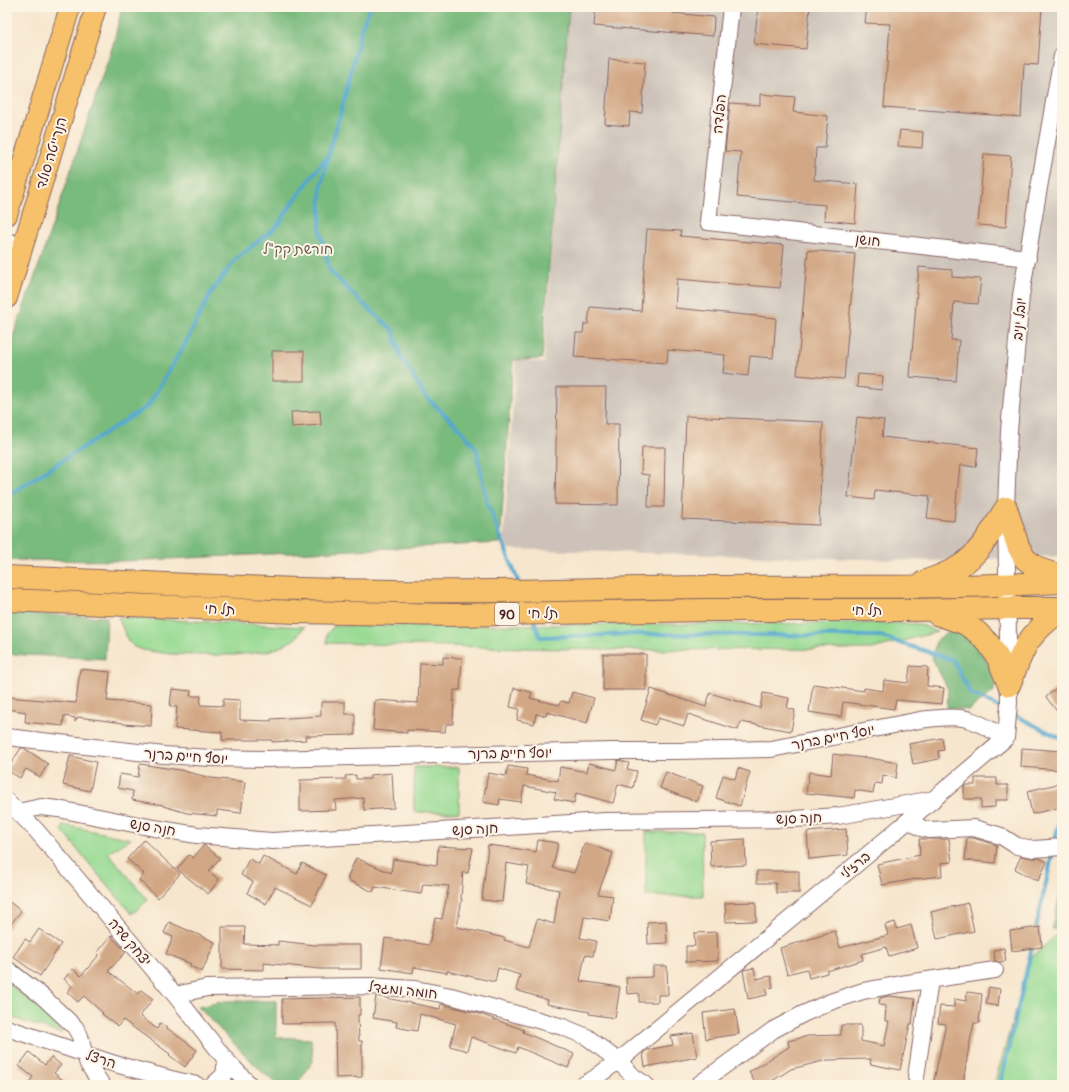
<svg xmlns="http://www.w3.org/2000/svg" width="1069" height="1092" font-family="Pangolin,'Playpen Sans Hebrew',sans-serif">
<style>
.industrial{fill:#ccc2b9}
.green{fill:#97da93;stroke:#707c5f}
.forest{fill:#79ba7d;stroke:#626c54}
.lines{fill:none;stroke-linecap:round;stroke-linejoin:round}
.stream{stroke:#52a8ce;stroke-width:4}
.building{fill:#d2a785}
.minor-casing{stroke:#876564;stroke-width:18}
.major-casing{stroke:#876564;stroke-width:22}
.highway-casing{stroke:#876564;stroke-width:24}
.minor{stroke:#fff;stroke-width:16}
.major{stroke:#f6c16b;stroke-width:20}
.highway{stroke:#f6c16b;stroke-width:22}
.labels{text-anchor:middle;stroke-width:4;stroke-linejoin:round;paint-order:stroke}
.shield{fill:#fcf5e5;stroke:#7f5f63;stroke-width:1}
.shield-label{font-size:13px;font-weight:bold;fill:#4a1f2b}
.street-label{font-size:14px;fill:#4a1f2b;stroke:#fcf5e5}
.park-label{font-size:14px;fill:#61574a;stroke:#fcf5e5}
</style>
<rect width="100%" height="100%" fill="#fcf5e5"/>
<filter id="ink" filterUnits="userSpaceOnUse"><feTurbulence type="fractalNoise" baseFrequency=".025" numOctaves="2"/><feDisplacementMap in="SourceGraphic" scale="8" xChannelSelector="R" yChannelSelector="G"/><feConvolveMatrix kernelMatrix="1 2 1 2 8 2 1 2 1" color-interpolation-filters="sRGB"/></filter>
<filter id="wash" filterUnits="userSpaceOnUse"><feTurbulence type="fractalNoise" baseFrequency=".012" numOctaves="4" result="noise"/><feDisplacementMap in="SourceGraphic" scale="16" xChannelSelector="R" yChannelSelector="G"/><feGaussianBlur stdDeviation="0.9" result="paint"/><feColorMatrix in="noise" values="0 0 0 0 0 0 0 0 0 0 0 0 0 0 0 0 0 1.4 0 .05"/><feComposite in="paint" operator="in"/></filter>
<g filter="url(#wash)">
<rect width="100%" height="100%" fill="#f7e6ce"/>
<path class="industrial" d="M568,7H1062V556L932,561L503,549L516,358L544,363Z"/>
<path class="green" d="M118,617L304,627L295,639L278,648L264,652L234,655H198L170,654L143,650L134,647L128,641Z
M881,623L920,624L937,632L872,649L603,650L327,643V634L334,626Z
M414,767H459V812H414Z
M64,825L131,839L108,853L148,900L132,914L96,872L62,830Z
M646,832H702L703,896H646Z
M1060,932H1062V1085H994L1031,958Z
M7,983C26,997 49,1015 62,1034L7,1016Z"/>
<path class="forest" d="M122,7H569L542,359L513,360L500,543L125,561L7,560V353L40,262L113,45Z
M7,613L107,617L105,659L7,654Z
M947,632L961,633L975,644L985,657L995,681L994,691L969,710L947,708L948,689L932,658L936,641Z
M1062,886V929H1052Z
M225,1001H276V1037L311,1039L313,1061L297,1085H279L262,1072L198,1007Z"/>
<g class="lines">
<path class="stream" d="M330,148L321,187L320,231L330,271L361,302L393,330L401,357L425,396L460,429L476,448L487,502L519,584
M330,150L343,104L362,26L370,7
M7,496L148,406L186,342L210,294L235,260L277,226L291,205L327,156
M534,620L540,637L638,634L879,636L953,660L970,693L1004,710
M1012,714L1062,739
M1054,845L1062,808
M1035,933L1053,851
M1000,1085L1033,943"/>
</g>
<g id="blocks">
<path class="building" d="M596,7H674L673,13L714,17L713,36L594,26Z
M758,7H810L806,49L754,44Z
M867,7H1042L1038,65L1024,64L1021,117L884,107L890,24L865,23Z
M609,59L645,62L642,113L630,112L629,126L605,124Z
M760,94L795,97L793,112L828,116L825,148H816L814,180L858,184L855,223L824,220L825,205L737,197L741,152L725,151L730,103L760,105Z
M900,130L923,132L922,148L898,146Z
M984,154L1011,156L1006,227L978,225Z
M647,229L681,231L680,236L784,245L780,288L677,279L675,308L776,318L773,358L750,356L748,376L723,373L725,355L668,350L667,363L574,357L576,333H583L584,324H588L590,307L641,311Z
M808,250L855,254L844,379L797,375Z
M919,267L952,270V277L981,279L978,304L954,302L951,340H959L956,381L910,377Z
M272,351H304V381H272Z
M858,374L883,376L882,390L857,387Z
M557,387H606L605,424H619L618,505L555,504Z
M320,411L321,425L292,427L291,412Z
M686,416L823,422L819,525L682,519Z
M857,417L884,420L882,437L978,448L976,467L960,465L954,521L927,518L930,496L875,490L874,500L848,497Z
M642,447H665L664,507H648L649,475L641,474Z
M603,654H646V690H603Z
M443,657L462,658L460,690H454L453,724H446L445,732L407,730V733L373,730L375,700L418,703L420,663L443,664Z
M910,666L928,667L927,686L944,688L942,704L896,700L894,709L843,702L841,717L809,712L813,684L864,691V688L883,691L884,680L908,683Z
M80,669L110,672L107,701L152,704L151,726L123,724V723L78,717L75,722V718L64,716L63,726L25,722L26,712L7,709V697L76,703Z
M1062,683V705L1056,710L1046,697Z
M514,688L532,692L530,698L559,705L561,701L569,703L572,692L594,698L587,723L547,712L546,716L536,714L534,724L517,720L519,709L510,707Z
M172,689L191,691L190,696H201L200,705L223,706V699L240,700V720L271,721V719L321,716V702H345V714H355V735L305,736L306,740L272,742V740H222V732L175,729L177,707L170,706Z
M651,689L706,707L710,693L760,708L763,693L789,698L787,708L795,710L791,731L741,722L738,730L688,714L684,726L658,718L655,725L641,720Z
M942,738L944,750L938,751L939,759L913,764L909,744Z
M21,748H24L48,764L40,777L26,769L20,778L7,770Z
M1022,748L1061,751L1060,770L1021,767Z
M833,754L864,758V757L898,763L896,778L883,775L882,784L875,783L873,793L855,790L854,798L806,793L809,772L831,775Z
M70,756L96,762L90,791L63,785Z
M618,760L629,763L627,769L637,771L633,788L618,784L613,803L576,793L574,803L554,799L556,792L524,786L521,802L500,799L499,805L483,802L488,773L506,776L508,766L527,769L526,775L558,781L560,767L587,772L589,763L616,770Z
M140,764L180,770L211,778L245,782L241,813L217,810V816L187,813L163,806V805L132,800L133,791L118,788L120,774L138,777Z
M738,768L750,772L740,806L716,798L723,775L735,779Z
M666,772L703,786L697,802L660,788Z
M392,773L394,808L364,810L363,798L335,800L336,810L300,811V780L346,779L345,776L356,775V779H370V775Z
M975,778H997V785H1008V800H995V807L981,808V799H964V786L965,785H975Z
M1062,783V807L1032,814L1027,791Z
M846,829L848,855L809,859L807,832Z
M967,838H973L997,845L995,863L965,860Z
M745,839L746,865L711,867L710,841Z
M919,839H949L952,862L941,863L942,876L916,879L882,885L877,864L920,855Z
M144,840L180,874L158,898L139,880L144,874L127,859Z
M538,840L558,843L553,868L574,873L585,843L613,853L598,894L613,896L610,921L584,917L580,938L596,941L593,956L585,955L580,981L620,987L615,1018L589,1014L590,1012L547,1004L548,1000L516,990L520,975L498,968L495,982L447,971V973L414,967L413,973L381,968L385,938L429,945L435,918L442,919L449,886L423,884L421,894L375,887L373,892L348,880V876L356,858L391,873L393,859L437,865L438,846L473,848L468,873L463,872L461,899H462L457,927L505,938L504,940L529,947L537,919L554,924L559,890L526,884L529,867L506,863L502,902L482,900L488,845L512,848L536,852Z
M204,845L220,858L209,871L219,880L208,894L177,869L189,855L193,858Z
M263,856L297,874L302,863L326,875L312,905L275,887L266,904L247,893L253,882L241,875L249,859L259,864Z
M1021,856L1033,858H1039L1047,862L1038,881L1015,869Z
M757,871H799V893H776V883H757Z
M7,900L21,911L7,929Z
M756,902V921L726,922L725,903Z
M968,903L974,931L937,939L931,912Z
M666,921L667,943L648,944L647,922Z
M169,922L215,942L202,972L190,966L191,964L166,954L173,937L164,933Z
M895,922L897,929L911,925L917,948L889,956L886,947L862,954L863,960L827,971V973L809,978L807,969L787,974L780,948L823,935V934L835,931L840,948L888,935L885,925Z
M222,927H245L244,944L278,945V941L315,945H361V969H320L264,963V970L222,969Z
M1040,927L1042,947L1012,951L1010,931Z
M39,929L61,944L40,976L13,957L25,939L30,942Z
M717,932L718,961L686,962V946H695L694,933Z
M111,936L126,952L108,971L138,994L141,990L153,999L140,1016L157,1029L160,1023L197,1050L185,1067L169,1055L170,1054L123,1020L118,1026L102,1014L103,1013L84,996L78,1002L67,992L72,986L64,979L73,969L81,976L99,955L97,953Z
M1004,948L1006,961L999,962L995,961L994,950Z
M653,966H667L668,995H658V1002H639V993L627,994L626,978L653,977Z
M754,968L756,979L771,976L773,988L766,989L767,995L748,999L743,970Z
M989,987L1000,989L998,1006L986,1004Z
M967,992L982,994L979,1023H974L969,1046L964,1077L965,1085H933L946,1024L938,1023L940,1006L954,1007V999L966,1001Z
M376,996L440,1009L441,1004L477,1013L524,1030L523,1032L574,1054L568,1068L518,1047L516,1053L471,1037L467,1051L450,1046L456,1024L420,1014L417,1031L396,1027L397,1022L373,1018Z
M889,996L915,999L912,1024H910L900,1070L870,1064L871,1059L827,1060L791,1069L766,1085H756L749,1072L789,1047L788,1041L808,1036L841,1035V1025H861V1041L884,1046L889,1021H885L886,1006L879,1005L880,998Z
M360,997V1015H358L359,1041H362V1077L336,1078L335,1023L282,1024V999Z
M735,1009L739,1034L706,1039L703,1013Z
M693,1033L697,1057L645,1067L643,1053L647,1050L673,1045L671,1036Z
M29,1052L45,1065L51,1057L61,1065L54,1073L69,1085H27L33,1077L19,1066Z"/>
</g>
</g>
<g filter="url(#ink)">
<use href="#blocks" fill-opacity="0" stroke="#876564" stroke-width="1"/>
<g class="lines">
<defs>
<path id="minor" d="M731,7L708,222L1028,258
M7,241L23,247
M7,737L164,755L211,758L265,759L612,751H676L771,749L920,720C934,718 957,715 970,720C983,724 994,732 1006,738
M7,801L36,830L175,995L226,1060L250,1085
M18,812L41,807L58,809L154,828L197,835L272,841L605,821L794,819L838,816L934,799
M909,820L921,828L929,830L974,828L1001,836L1017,846L1034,849L1062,847
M7,969L42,996L75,1027L80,1036L84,1053L88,1064L102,1085
M175,995L207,988L369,986L415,989L451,996L563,1027L587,1037L618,1061L634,1077L646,1085
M7,1028L115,1064L171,1079L197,1085
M916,1077L930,980
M213,1085L224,1075L226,1060
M583,1085L595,1078L627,1054L871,852L1006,738L1009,703L1006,508L1009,431L1021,296L1033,222L1062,56
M698,1085L773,1030L803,1014L830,1002L863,991L901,984L995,970"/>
<path id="major" d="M7,215L70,7
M7,298L96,7"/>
<path id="highway" d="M1006,508L1018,546L1025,559L1039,569L1062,577
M7,577C136,582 265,590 394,591C498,593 602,588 707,587C825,586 944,589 1062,582
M924,582C936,577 949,573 960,566C981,553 993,528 1006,508
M7,600L296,612L454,615L707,610H913L1008,608H1062
M937,614L964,623L977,632L989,644L998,658L1009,685
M1009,685C1015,671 1020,655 1028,642C1037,629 1049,619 1062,610"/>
</defs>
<use href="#minor" class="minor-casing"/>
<use href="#major" class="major-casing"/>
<use href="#highway" class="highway-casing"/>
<use href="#minor" class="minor"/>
<use href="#major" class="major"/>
<use href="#highway" class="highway"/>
</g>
</g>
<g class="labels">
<rect class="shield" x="495" y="603" width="24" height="22" rx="3"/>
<g class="shield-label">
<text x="507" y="619">90</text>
</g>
<g class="street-label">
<text transform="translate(719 114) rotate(-84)" y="5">הפלדה</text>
<text transform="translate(51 153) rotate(-73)" y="5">הנרייטה סולד</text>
<text transform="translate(868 240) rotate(7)" y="5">חושן</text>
<text transform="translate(1019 319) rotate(-85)" y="5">יובל יניב</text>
<text transform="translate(220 609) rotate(2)" y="5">תל חי</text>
<text x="867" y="615">תל חי</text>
<text transform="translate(543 613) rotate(-1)" y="5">תל חי</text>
<text transform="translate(833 737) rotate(-11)" y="5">יוסף חיים ברנר</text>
<text transform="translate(510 753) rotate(-1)" y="5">יוסף חיים ברנר</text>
<text transform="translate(186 756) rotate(4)" y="5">יוסף חיים ברנר</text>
<text transform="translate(799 818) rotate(-2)" y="5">חנה סנש</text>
<text transform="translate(153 827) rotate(10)" y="5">חנה סנש</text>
<text transform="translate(475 829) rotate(-3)" y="5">חנה סנש</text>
<text transform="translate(855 865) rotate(-40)" y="5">ברזילי</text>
<text transform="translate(130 942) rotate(50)" y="5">יצחק שדה</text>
<text transform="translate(403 990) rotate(6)" y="5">חומה ומגדל</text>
<text transform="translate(101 1059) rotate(18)" y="5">הרצל</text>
</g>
<g class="park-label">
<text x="298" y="254">חורשת קק"ל</text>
</g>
</g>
<rect width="1069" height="1092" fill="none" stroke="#fcf5e5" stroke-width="24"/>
</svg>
